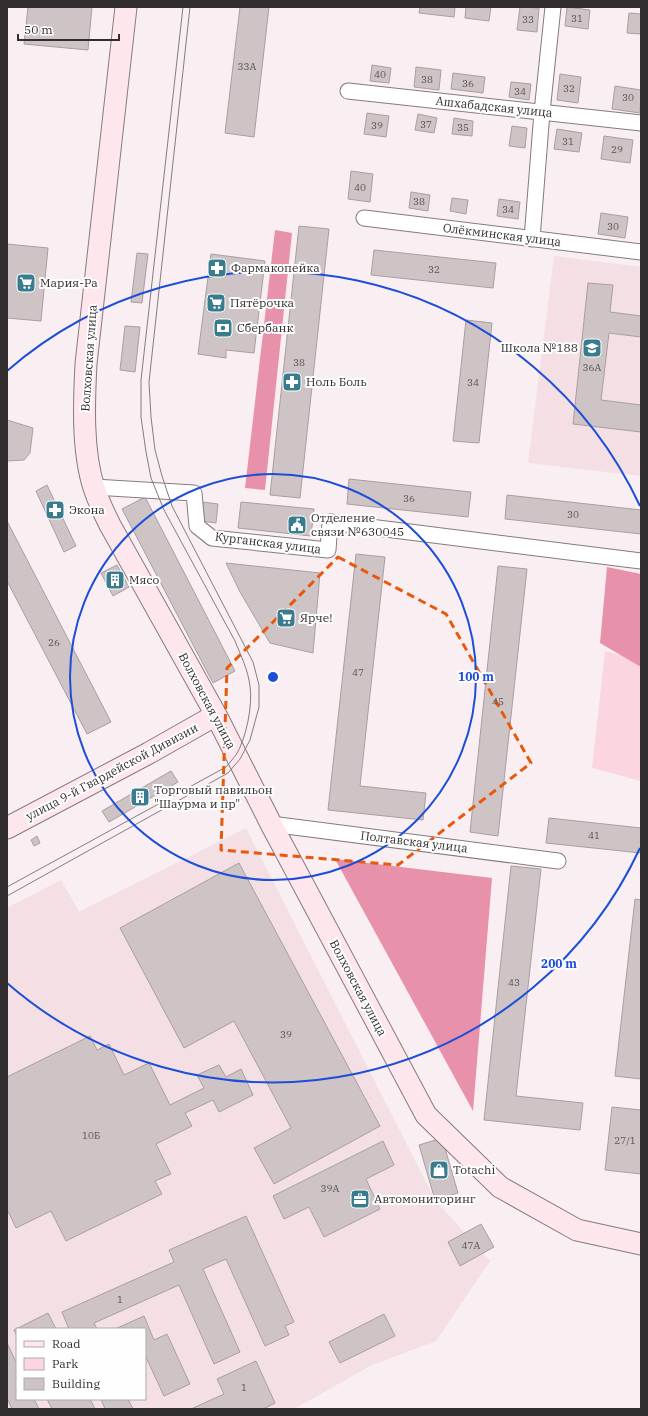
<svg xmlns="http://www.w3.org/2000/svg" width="648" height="1416" font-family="'IBM Plex Serif',serif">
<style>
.built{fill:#f3dfe4;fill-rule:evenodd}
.green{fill:#fbd6e0}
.forest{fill:#e891ab}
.building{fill:#cec3c5;stroke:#a99ea1}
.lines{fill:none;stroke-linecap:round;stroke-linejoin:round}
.street-casing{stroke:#857b7d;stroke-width:17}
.secondary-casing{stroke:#857b7d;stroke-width:23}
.street{stroke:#fff;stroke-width:15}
.secondary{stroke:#fee6ed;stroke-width:21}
.tram{stroke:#847d7f;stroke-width:1}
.marked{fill:none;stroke:#e8590c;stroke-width:3;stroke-dasharray:8 5;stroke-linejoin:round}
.ring{fill:none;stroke:#1d4ed8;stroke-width:2}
.labels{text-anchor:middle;stroke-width:4;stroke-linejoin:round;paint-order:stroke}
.number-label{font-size:10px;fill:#595354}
.street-label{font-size:12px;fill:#322e2f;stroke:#fefefe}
.poi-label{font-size:12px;fill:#322e2f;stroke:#fefefe;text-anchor:start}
.centre{fill:#1d4ed8;stroke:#fefefe;stroke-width:2}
.ring-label{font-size:12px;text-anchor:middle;font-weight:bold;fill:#1d4ed8;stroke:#fefefe;stroke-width:4;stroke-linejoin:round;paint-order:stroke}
</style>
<rect width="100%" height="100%" fill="#f9eef1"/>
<path class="built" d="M554,256L641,267V476L528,463Z
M246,828L435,1200L490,1261L436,1341L370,1366L294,1409H7V908L61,880L79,912ZM17,1329H145V1399H17Z"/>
<path class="green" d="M605,651L641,661V781L592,768Z"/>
<path class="forest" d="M275,230L292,233L265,490L245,488Z
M607,567L641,574V667L600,643Z
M335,859L492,878L473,1111Z"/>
<path class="building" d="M28,7H92L88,50L24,44Z
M240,7H269L254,137L225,133Z
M420,7H455L454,17L419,13Z
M466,7H491L489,21L465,18Z
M520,7L539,8L537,32L517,30Z
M567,7L590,10L588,29L565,26Z
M629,13L641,14V34L627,33Z
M372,65L391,68L389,83L370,81Z
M416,67L441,70L439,90L414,87Z
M453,73L485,77L483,93L451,89Z
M560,74L581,77L578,103L557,100Z
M511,82L531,84L529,100L509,97Z
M615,86L641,90L640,113L612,109Z
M367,113L389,116L386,137L364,134Z
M418,114L437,118L434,133L415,130Z
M454,118L473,121L472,136L452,134Z
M512,126L527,128L525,148L509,146Z
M557,129L582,133L579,152L554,149Z
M604,136L633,140L630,163L601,159Z
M351,171L373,174L370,202L348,199Z
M411,192L430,195L428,211L409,208Z
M452,198L468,200L466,214L450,211Z
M499,199L520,202L518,219L497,216Z
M601,213L628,217L625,238L598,234Z
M299,226L329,229L300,498L270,495Z
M7,244L48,248L41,321L7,318Z
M374,250L496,263L493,288L371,275Z
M137,253L148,254L142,303L131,302Z
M211,254L265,261L254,353L226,350V358L198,354Z
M588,283L613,285L610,312L641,316V337L609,333L601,400L641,405V432L573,424Z
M466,320L492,323L479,443L453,441Z
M125,326L140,327L135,372L120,370Z
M7,420L33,428L30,453L24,460L7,461Z
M349,479L471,492L468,517L347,504Z
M47,485L76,546L64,552L36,491Z
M507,495L641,510V534L505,519Z
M145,497L235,671L213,683L122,509Z
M203,502L218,504L216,523L201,521Z
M241,502L314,509L311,536L238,528Z
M7,521L111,722L87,734L7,581Z
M356,554L385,557L360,786L426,793L423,820L328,810Z
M226,563L320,573L313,653L270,643L240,592Z
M117,565L129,587L113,596L101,573Z
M498,566L527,569L498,836L470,832Z
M171,771L178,782L109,822L102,811Z
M549,818L641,828V853L546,843Z
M37,836L40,843L34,846L31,840Z
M239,863L380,1126L274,1184L254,1148L291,1128L234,1021L184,1048L120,928Z
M511,866L541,869L516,1096L583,1103L580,1130L484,1120Z
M635,899L641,900V1079L615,1076Z
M90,1036L97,1050L109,1044L124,1075L149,1063L170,1105L204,1088L197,1075L219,1065L226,1077L241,1069L253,1095L219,1112L213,1100L185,1113L192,1126L156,1144L171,1174L155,1181L162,1194L66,1241L51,1211L16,1228L7,1209V1077Z
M612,1107L641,1110V1174L605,1170Z
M442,1138L458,1193L435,1200L419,1145Z
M383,1141L394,1165L366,1179L380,1209L324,1237L309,1207L284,1219L273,1196Z
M246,1216L294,1322L285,1326L289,1335L265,1346L226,1259L203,1269L240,1352L214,1364L179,1285L94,1323L97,1329H69L62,1312L174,1262L169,1250Z
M481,1224L494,1247L460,1266L448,1242Z
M48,1313L56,1329H17V1336L14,1330Z
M384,1314L395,1336L340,1363L329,1342Z
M144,1316L154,1340L167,1334L190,1384L164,1396L145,1355V1329H115Z
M7,1343L17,1364V1399H34L39,1409H12L7,1398Z
M256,1361L275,1403L263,1409H191L224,1394L217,1379Z
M47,1399H90L95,1409H52Z
M101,1399H128L133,1409H105Z"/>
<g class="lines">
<defs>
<path id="street" d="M348,91L641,123
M364,218L641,252
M532,239L542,112L553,7
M94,487L194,493L197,526L212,538L328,550L330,522L641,561
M271,824L558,861"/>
<path id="secondary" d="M126,7L86,364C84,402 82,451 94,488C98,500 104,513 110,525L216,715L271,824L426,1115L500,1187L577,1230L641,1244
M7,828L149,753L216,715"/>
</defs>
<use href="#street" class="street-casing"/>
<use href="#secondary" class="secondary-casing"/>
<use href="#street" class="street"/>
<use href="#secondary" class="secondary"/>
<path class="tram" d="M7,887L226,767C229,763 233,759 236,755C246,739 253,705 250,686C248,670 241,656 235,641L164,510L151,478L146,452L141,417V380L183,7
M7,896L228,773L240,759L250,740L259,707V685L253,662L172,506L162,476L155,450L151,417L149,382L190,7"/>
</g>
<path class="marked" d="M338,557L446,614L531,763L398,865L221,850L227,668Z"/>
<g class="ring">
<circle cx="273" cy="677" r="203"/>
<path d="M640 848A405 405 0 0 1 7 983M7 371A405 405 0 0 1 640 506"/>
</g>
<defs>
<symbol id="pharmacy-square" viewBox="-11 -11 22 22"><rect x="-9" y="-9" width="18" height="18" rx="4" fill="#397c8d" stroke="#fefefe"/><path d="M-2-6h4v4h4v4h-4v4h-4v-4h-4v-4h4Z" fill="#fff"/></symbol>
<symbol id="supermarket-square" viewBox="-11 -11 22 22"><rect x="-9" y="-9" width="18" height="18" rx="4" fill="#397c8d" stroke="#fefefe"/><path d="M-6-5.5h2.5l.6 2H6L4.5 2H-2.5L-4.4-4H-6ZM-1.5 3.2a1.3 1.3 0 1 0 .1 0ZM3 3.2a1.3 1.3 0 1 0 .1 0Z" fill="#fff"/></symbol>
<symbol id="bank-square" viewBox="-11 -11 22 22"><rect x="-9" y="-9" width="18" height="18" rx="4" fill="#397c8d" stroke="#fefefe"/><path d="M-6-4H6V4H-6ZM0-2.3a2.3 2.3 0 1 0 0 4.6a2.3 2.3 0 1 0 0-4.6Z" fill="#fff"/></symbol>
<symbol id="school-square" viewBox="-11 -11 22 22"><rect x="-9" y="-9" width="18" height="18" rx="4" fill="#397c8d" stroke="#fefefe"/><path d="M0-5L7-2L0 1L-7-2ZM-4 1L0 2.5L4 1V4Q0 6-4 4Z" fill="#fff"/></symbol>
<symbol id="civic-square" viewBox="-11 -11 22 22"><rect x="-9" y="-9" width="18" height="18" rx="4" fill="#397c8d" stroke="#fefefe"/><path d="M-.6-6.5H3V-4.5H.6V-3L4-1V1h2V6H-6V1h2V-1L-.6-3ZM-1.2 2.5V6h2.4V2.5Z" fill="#fff"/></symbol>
<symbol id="building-square" viewBox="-11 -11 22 22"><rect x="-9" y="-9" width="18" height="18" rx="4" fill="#397c8d" stroke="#fefefe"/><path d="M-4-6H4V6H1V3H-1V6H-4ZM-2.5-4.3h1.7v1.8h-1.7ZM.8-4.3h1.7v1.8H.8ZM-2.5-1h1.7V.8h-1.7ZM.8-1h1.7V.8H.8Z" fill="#fff"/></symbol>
<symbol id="shop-square" viewBox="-11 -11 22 22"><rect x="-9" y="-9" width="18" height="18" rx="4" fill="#397c8d" stroke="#fefefe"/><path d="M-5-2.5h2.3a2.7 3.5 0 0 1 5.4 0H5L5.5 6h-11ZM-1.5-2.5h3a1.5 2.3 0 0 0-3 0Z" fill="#fff"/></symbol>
<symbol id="office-square" viewBox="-11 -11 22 22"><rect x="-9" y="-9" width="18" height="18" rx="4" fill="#397c8d" stroke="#fefefe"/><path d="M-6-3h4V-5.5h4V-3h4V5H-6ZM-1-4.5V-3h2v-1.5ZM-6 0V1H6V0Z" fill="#fff"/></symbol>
</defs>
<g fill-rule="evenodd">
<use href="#pharmacy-square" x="206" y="257" width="22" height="22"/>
<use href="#supermarket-square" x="15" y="272" width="22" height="22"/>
<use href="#supermarket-square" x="205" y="292" width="22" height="22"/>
<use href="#bank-square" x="212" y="317" width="22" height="22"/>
<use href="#school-square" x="581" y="337" width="22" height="22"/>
<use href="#pharmacy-square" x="281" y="371" width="22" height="22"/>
<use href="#pharmacy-square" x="44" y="499" width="22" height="22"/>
<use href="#civic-square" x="286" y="514" width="22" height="22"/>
<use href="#building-square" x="104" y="569" width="22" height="22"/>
<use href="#supermarket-square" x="275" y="607" width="22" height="22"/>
<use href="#building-square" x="129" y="786" width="22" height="22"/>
<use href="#shop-square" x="428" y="1159" width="22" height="22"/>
<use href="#office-square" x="349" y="1188" width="22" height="22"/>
</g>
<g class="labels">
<g class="number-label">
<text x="577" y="22">31</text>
<text x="528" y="23">33</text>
<text x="247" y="70">33А</text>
<text x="380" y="78">40</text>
<text x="427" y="83">38</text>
<text x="468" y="87">36</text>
<text x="569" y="92">32</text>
<text x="520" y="95">34</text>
<text x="628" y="101">30</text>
<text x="426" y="128">37</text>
<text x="377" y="129">39</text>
<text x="463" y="131">35</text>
<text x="568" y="145">31</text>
<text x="617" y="153">29</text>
<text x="360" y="191">40</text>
<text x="419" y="205">38</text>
<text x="508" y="213">34</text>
<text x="613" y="230">30</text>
<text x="434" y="273">32</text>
<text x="299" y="366">38</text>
<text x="592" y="371">36А</text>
<text x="473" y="386">34</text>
<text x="409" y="502">36</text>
<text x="573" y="518">30</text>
<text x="54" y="646">26</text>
<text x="358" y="676">47</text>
<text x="498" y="705">45</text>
<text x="594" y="839">41</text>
<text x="514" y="986">43</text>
<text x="286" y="1038">39</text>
<text x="91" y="1139">10Б</text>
<text x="625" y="1144">27/1</text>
<text x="330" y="1192">39А</text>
<text x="471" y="1249">47А</text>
<text x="120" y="1303">1</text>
<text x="244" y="1391">1</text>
</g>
<g class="street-label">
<text transform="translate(494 107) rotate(6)" y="4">Ашхабадская улица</text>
<text transform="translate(502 235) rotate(7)" y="4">Олёкминская улица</text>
<text transform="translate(89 358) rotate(-86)" y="4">Волховская улица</text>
<text transform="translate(268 543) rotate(7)" y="4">Курганская улица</text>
<text transform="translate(207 701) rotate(62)" y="4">Волховская улица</text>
<text transform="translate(112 772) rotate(-28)" y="4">улица 9-й Гвардейской Дивизии</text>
<text transform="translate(414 842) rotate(7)" y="4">Полтавская улица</text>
<text transform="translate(358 988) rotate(62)" y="4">Волховская улица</text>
</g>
<g class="poi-label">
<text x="231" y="272">Фармакопейка</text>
<text x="40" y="287">Мария-Ра</text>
<text x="230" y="307">Пятёрочка</text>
<text x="237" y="332">Сбербанк</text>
<text x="578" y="352" text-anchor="end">Школа №188</text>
<text x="306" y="386">Ноль Боль</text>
<text x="69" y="514">Экона</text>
<text x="311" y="522">Отделение<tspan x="311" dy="14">связи №630045</tspan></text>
<text x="129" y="584">Мясо</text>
<text x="300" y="622">Ярче!</text>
<text x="154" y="794">Торговый павильон<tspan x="154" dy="14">"Шаурма и пр"</tspan></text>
<text x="453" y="1174">Totachi</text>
<text x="374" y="1203">Автомониторинг</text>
</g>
</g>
<circle cx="273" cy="677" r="6" class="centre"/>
<g class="ring-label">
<text x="476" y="681">100 m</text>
<text x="559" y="968">200 m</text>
</g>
<rect width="648" height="1416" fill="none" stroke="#322e2f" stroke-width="16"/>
<rect x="16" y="1328" width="130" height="72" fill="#fefefe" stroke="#acabab"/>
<rect x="24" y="1341" width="20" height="6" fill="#fee6ed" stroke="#acabab"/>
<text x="52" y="1348" font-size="12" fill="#322e2f">Road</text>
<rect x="24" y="1358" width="20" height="12" fill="#fbd6e0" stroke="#acabab"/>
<text x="52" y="1368" font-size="12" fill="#322e2f">Park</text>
<rect x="24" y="1378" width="20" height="12" fill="#cec3c5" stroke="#acabab"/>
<text x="52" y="1388" font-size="12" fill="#322e2f">Building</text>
<path d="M18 34v6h101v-6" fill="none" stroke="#322e2f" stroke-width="2"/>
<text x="24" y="34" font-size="12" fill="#322e2f" stroke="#fefefe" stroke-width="3" paint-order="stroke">50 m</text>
</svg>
